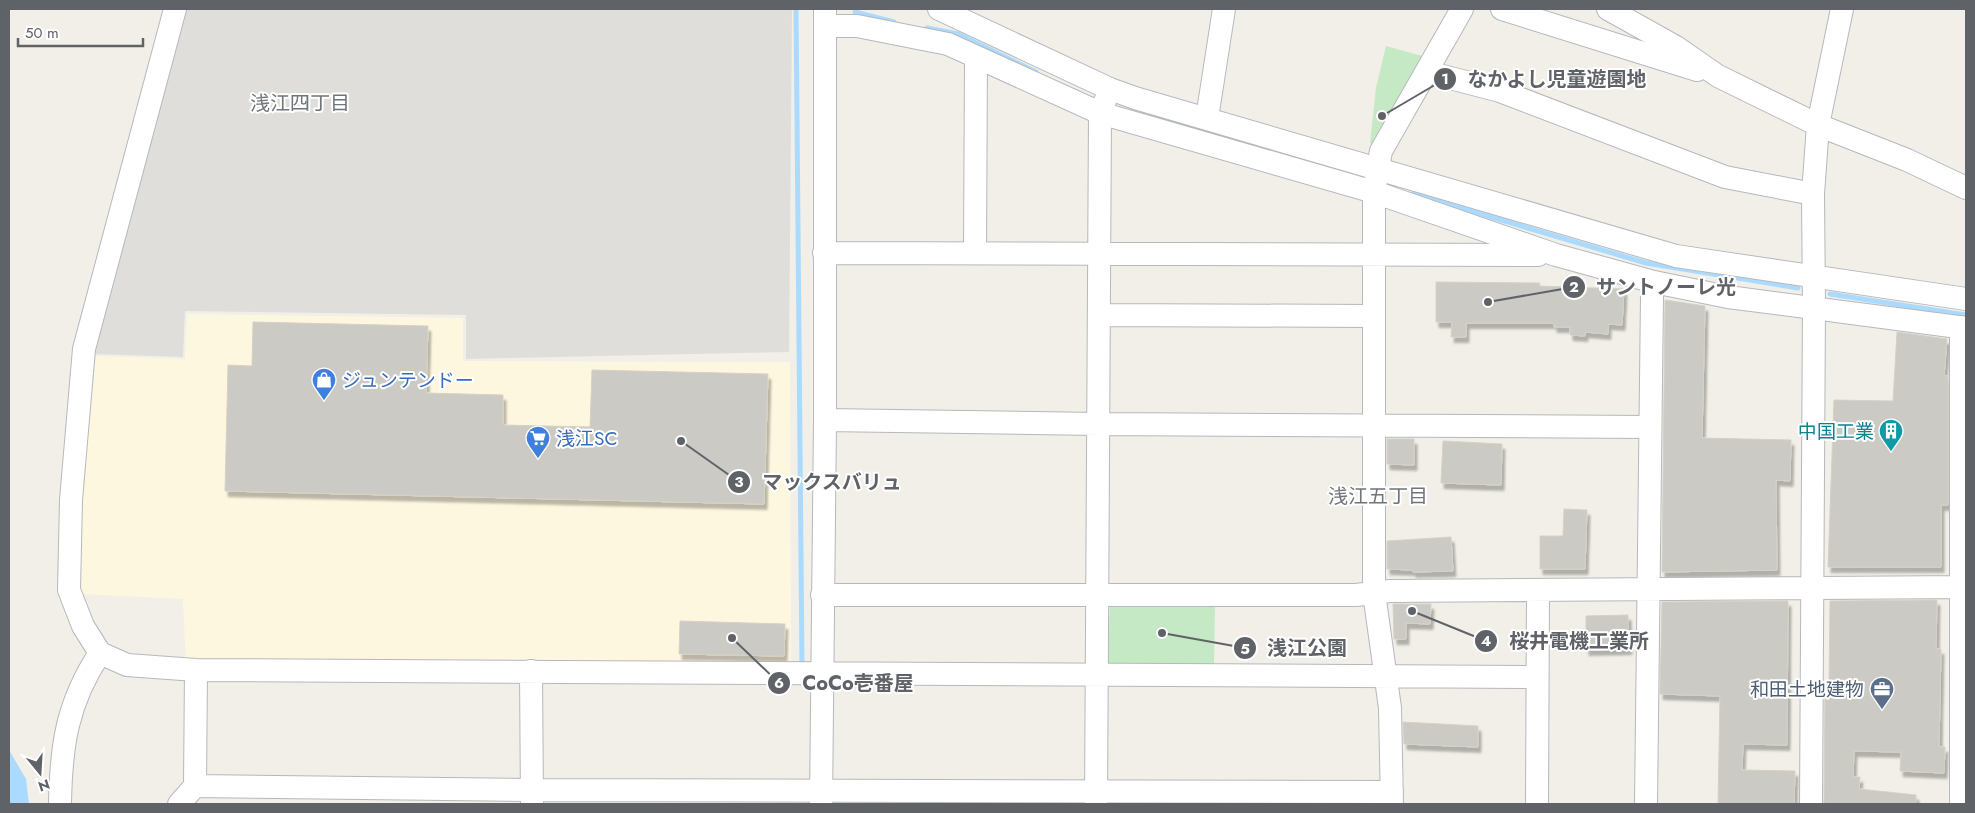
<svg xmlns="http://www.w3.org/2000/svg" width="1975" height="813" font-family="Jost,'Noto Sans JP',sans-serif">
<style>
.commercial{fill:#fef7e0}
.industrial{fill:#e0deda}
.green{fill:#c5e8c5}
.water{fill:#aadaff}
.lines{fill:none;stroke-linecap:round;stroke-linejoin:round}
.stream{stroke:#aadaff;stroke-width:5}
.building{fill:#cccac5;stroke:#d6d1c6;filter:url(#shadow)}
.minor-casing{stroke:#b5b8bc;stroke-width:24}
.minor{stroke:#fff;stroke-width:22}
.labels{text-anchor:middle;stroke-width:4;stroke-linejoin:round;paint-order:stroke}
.shop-label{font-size:19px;fill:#366cbe;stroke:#fff;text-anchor:start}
.culture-label{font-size:19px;fill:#0d838f;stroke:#fff;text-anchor:end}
.service-label{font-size:19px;fill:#4e5e75;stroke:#fff;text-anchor:end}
.neighbourhood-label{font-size:20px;fill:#70757a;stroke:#fff}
.leader{fill:none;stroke:#5f6368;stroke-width:2}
.callout-dot{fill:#5f6368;stroke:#fff;stroke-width:2}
.mark-label{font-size:15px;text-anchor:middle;font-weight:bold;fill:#fff}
.callout-label{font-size:20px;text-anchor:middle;font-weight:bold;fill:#5f6368;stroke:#fff;stroke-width:4;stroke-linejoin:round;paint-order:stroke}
</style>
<defs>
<filter id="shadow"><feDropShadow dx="3" dy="5.5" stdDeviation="1" flood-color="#0004"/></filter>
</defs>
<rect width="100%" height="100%" fill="#f1efe8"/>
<path class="commercial" d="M187,314L463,318V361L790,362L791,662H186L183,599L81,594V496L96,356L185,359Z"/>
<path class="industrial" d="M183,9H792L789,352L466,359V315L185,311L183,357L94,354Z"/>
<path class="green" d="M1386,46L1422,56L1374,145L1370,143L1376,88Z
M1110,601L1215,603L1214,664L1108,663Z"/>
<path class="water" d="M9,750L26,779L29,804H9Z"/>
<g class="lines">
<path class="stream" d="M796,9L802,666
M855,12L894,22
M927,28L958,34L1036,72
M1413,194L1646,263L1798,288
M1830,294L1966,315"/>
</g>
<path class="building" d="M1436,282L1540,283L1539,286L1624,289L1622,325L1608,324V334L1585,332V336L1570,335V327H1554V323H1466V337H1451L1452,322H1436Z
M1665,300L1705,306L1702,438L1791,440L1790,481L1776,480L1777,570L1662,572Z
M253,322L428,326L426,393L503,395V425L590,427L592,370L768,374L764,504L225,491L228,365L252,366Z
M1897,332L1947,339L1944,376H1948V505H1941V567H1828L1834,400L1893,401Z
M1387,439H1414V465L1387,464Z
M1443,441L1502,444L1501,485L1441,483Z
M1564,509L1587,510L1585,569H1540V536H1563Z
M1451,537L1453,571L1413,572V570L1387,569V541Z
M1937,600L1936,649H1941L1939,747H1945L1944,773L1900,771L1901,752L1854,751L1853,777H1860L1859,789L1916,795V804H1824L1825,685H1829L1830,601Z
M1788,601L1787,745L1743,744L1742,770L1795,771L1794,804H1718L1720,696L1660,694L1662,602Z
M1393,604H1431L1430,624L1406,623V639H1394Z
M1628,615L1629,649L1586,650V616Z
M680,621L785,624L784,656L679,654Z
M1403,722L1478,726V747L1404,744Z"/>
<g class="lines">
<defs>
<path id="minor" d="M175,9L84,349L71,500L69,590L83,626L100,653L127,665L196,670L1536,677
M939,9L1110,89L1135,98L1676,256L1966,299
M1502,9L1697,70
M1608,9L1676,47L1718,76L1818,125L1907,160L1966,188
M826,26H857L948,44L1100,113L1374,192L1556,255L1654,282L1728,297L1966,328
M1428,69L1439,75L1500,91L1725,177L1813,194
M1207,118L1224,9
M824,253L1538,255
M975,253L976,57
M1099,315L1374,316
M1961,327V804
M825,420L1098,424L1650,427
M822,595H1356L1390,591L1966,587
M531,671L532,804
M195,786L532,790L1392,792
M821,803L825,420V9
M60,804C61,745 67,703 100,653
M179,804L195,786L196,670
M1096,804L1100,113L1105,101
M1392,804L1390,708L1374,593V192L1381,151L1462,9
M1537,804L1538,591
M1646,804L1652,296L1654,282
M1811,804L1814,307L1813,194L1818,125L1842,9"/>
</defs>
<use href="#minor" class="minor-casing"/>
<use href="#minor" class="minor"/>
</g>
<defs>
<symbol id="shop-pin" viewBox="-11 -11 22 30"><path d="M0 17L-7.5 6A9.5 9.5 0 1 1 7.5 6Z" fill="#3f7fe0" stroke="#fff"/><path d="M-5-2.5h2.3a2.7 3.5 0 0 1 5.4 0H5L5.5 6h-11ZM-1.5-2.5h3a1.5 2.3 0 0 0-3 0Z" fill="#fff"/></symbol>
<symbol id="building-pin" viewBox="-11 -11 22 30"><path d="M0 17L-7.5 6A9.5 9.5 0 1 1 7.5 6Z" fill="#0f9aa8" stroke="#fff"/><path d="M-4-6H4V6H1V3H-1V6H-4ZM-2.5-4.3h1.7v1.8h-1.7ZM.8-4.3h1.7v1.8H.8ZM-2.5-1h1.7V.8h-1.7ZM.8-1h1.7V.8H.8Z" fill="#fff"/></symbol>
<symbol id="supermarket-pin" viewBox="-11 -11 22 30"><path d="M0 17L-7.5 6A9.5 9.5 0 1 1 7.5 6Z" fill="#3f7fe0" stroke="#fff"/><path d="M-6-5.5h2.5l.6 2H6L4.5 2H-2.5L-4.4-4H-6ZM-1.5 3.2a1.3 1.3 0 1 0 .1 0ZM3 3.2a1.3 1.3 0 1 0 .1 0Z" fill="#fff"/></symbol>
<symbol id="office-pin" viewBox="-11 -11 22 30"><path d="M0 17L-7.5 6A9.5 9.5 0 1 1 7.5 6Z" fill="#5c6f8a" stroke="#fff"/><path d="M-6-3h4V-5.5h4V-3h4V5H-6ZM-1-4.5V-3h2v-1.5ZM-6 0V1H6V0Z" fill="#fff"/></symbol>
</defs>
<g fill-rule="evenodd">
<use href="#shop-pin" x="310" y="366" width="28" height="38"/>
<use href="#building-pin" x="1877" y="417" width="28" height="38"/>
<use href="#supermarket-pin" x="524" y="424" width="28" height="38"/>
<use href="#office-pin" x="1868" y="675" width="28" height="38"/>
</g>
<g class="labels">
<g class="shop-label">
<text x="342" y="387">ジュンテンドー</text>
<text x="556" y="445">浅江SC</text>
</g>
<g class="culture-label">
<text x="1874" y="438">中国工業</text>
</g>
<g class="service-label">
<text x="1864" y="696">和田土地建物</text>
</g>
<g class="neighbourhood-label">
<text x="300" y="110">浅江四丁目</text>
<text x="1378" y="503">浅江五丁目</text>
</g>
</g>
<path class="leader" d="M1382 116L1445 79M1488 302L1574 287M681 441L739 482M1412 611L1486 641M1162 633L1245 648M732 638L779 683"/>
<g class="callout-dot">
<circle cx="1382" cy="116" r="5"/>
<circle cx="1488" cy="302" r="5"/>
<circle cx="681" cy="441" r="5"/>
<circle cx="1412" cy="611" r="5"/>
<circle cx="1162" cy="633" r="5"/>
<circle cx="732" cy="638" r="5"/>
<circle cx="1445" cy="79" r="12"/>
<circle cx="1574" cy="287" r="12"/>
<circle cx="739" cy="482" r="12"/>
<circle cx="1486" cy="641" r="12"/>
<circle cx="1245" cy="648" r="12"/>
<circle cx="779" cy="683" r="12"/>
</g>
<g class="mark-label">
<text x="1445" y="84">1</text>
<text x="1574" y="292">2</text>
<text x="739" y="487">3</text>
<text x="1486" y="646">4</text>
<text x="1245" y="654">5</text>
<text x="779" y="688">6</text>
</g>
<g class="callout-label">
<text x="1557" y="86">なかよし児童遊園地</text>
<text x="1666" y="294">サントノーレ光</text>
<text x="832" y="489">マックスバリュ</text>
<text x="1579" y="648">桜井電機工業所</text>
<text x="1307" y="655">浅江公園</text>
<text x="858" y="690">CoCo壱番屋</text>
</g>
<rect width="1975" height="813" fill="none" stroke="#5f6368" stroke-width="20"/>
<g transform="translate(40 773) rotate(162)" stroke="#ffffff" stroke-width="4" paint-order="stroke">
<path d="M0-4L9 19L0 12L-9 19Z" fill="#5f6368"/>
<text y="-8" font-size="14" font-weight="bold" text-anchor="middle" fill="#5f6368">N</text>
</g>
<path d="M18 38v8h125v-8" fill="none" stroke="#5f6368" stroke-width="2.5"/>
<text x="25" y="38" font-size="15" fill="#5f6368" stroke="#ffffff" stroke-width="4" paint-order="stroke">50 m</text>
</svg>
